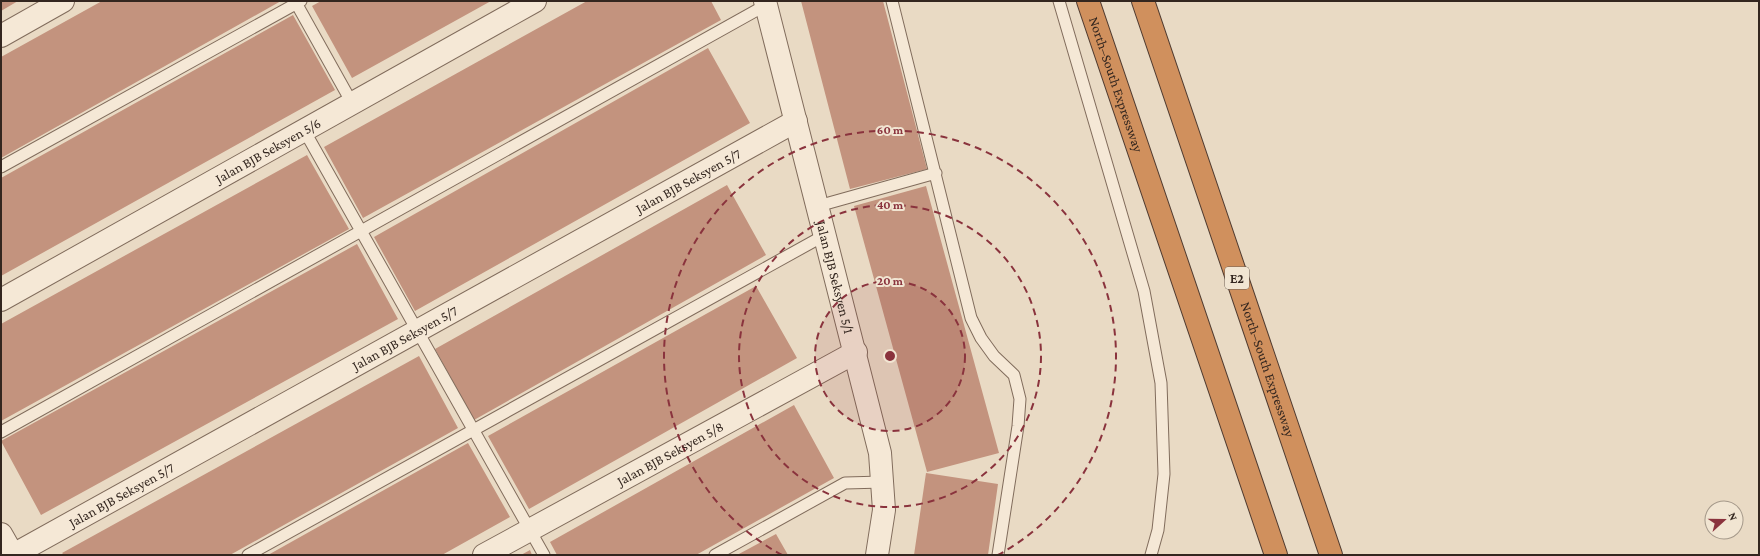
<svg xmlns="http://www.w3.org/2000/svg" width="1760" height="556" font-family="'Crimson Pro',serif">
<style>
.building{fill:#c3937e}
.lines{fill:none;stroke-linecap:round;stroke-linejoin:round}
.service-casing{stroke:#816c5c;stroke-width:13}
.minor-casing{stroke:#816c5c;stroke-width:24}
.motorway-casing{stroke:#503b30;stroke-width:24}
.service{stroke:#f5e8d6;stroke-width:11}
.minor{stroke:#f5e8d6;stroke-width:22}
.motorway{stroke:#d0905d;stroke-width:22}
.ring{fill:none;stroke:#8a333d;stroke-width:2;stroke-dasharray:7 5}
.labels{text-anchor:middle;stroke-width:4;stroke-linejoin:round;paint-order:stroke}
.shield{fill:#f1e5d2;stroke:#6c5f55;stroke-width:1}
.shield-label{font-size:13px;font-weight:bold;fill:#33261f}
.street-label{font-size:14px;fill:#33261f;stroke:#f1e5d2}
.centre{fill:#8a333d;stroke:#f1e5d2;stroke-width:2}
.ring-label{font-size:12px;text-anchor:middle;font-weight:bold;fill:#8a333d;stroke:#f1e5d2;stroke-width:4;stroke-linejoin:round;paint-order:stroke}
</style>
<rect width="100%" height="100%" fill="#e9dac4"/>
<path class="building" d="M1,1H18L1,11Z
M102,1H281L1,158V57Z
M321,1H491L352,78L312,6Z
M587,1H711L721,20L363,218L324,147Z
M801,1H883L927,169L850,189Z
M293,15L335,90L1,276V178Z
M708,48L750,123L415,311L374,237Z
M307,155L349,229L1,421V324Z
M727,185L766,255L474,420L435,349Z
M926,186L999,453L927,472L854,206Z
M357,244L398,319L41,515L1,441Z
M756,286L797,358L529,509L488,436Z
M419,356L458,428L230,555H64L62,553Z
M794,405L834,478L696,555H557L550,542Z
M468,443L510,517L442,555H268Z
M926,473L998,484L988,555H914Z
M776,534L788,555H737Z
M530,550L532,555H521Z"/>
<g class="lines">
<defs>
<path id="service" d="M295,1L352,103
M892,1L971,318L981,338L994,356L1014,375L1020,399L1018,426L998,555
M1059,1L1144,291L1161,383L1164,474L1158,530L1151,555
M304,130L544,555
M1,167L301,1
M818,206L936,173
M1,432L766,5
M248,555L825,235
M715,555L845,483L883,482"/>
<g id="minor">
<path id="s1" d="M765,1L880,453L884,510L877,555"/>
<path d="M1,36L63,1"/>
<path id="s2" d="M1,300L535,1"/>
<path d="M1,534L13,555"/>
<path id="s3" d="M13,555L796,121"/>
<path id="s4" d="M484,555L856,352"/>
</g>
<g id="motorway">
<path id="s5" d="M1088,1L1276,555"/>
<path id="s6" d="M1143,1L1331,555"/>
</g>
</defs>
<use href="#service" class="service-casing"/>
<use href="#minor" class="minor-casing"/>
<use href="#motorway" class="motorway-casing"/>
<use href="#service" class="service"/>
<use href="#minor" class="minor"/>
<use href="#motorway" class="motorway"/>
</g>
<circle cx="890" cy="356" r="75" fill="#8a333d" fill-opacity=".12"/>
<g class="ring">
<circle cx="890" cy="356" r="75"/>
<circle cx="890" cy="356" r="151"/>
<path d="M782 555A226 226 0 1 1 998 555"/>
</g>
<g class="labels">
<rect class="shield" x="1225" y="267" width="24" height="22" rx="3"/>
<g class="shield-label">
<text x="1237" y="283">E2</text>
</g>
<g class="street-label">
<text dy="5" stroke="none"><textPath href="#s5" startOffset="88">North–South Expressway</textPath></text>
<text dy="5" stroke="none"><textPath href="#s2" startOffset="306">Jalan BJB Seksyen 5/6</textPath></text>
<text dy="5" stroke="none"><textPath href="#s3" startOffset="772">Jalan BJB Seksyen 5/7</textPath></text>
<text dy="5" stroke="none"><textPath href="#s1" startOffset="285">Jalan BJB Seksyen 5/1</textPath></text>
<text dy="5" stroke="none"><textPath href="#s3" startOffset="448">Jalan BJB Seksyen 5/7</textPath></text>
<text dy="5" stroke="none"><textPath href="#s6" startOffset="389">North–South Expressway</textPath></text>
<text dy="5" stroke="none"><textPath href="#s4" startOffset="212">Jalan BJB Seksyen 5/8</textPath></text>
<text dy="5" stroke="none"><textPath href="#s3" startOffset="124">Jalan BJB Seksyen 5/7</textPath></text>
</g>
</g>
<circle cx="890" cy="356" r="6" class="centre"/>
<g class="ring-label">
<text x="890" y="134">60 m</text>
<text x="890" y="209">40 m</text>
<text x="890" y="285">20 m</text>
</g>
<rect width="1760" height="556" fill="none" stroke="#33261f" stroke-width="4"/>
<g transform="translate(1724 520) rotate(69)"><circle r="19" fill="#f1e5d2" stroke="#a5998a"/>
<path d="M0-3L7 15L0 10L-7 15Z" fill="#8a333d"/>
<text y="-6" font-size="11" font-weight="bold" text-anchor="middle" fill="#33261f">N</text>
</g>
</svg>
